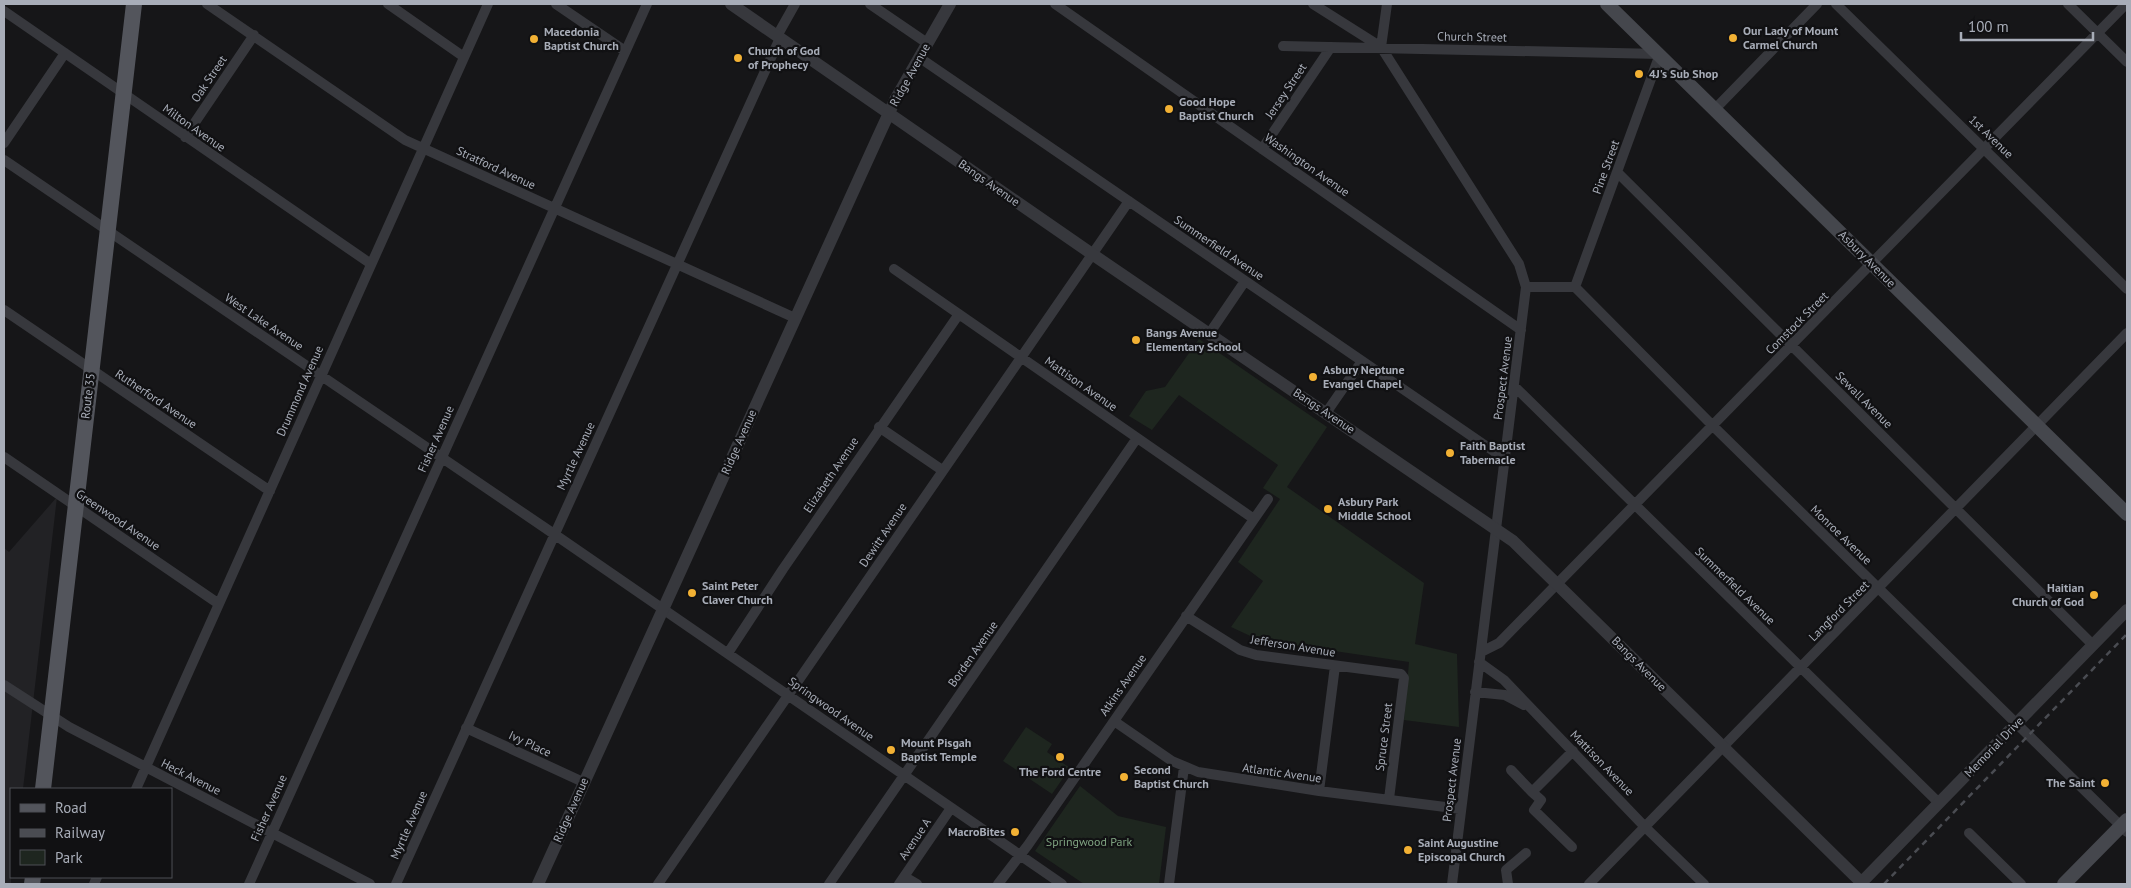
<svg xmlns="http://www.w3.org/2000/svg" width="2131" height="888" font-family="'PT Sans',sans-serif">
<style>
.built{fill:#222225}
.green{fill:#1e261f}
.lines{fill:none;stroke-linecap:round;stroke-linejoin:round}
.minor{stroke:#37383d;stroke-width:10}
.tertiary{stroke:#37383d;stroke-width:12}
.secondary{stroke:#45474d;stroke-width:14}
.primary{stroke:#53555c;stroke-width:16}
.rail{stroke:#4a4c52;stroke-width:2.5;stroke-dasharray:6 5;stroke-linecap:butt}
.poi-dot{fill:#f2b134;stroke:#111113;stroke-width:2}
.labels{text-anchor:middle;stroke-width:4.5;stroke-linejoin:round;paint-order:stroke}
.poi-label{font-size:12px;font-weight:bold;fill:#a8adb8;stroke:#111113;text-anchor:start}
.street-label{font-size:12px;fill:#a8adb8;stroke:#111113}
.park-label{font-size:12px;fill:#7fa381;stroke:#111113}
</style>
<rect width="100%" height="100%" fill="#161618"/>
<path class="built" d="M57,497L23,789H11V884H4V548L9,552Z"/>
<path class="green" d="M1199,339L1327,427L1287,487L1424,583L1415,644L1457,654L1459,727L1404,720L1409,662L1259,640L1231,627L1263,581L1238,562L1280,499L1263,488L1278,465L1179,395L1152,430L1129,416L1146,391L1165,387Z
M1026,727L1052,744L1047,752L1070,768L1052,794L1003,761Z
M1080,786L1118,816L1166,827L1159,884H1084L1035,851Z"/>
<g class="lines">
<path class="minor" d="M207,4L405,140L795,318
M388,4L464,57
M556,4L625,51
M870,4L927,43
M1055,4L1521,330
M1313,4L1381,47
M1387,4L1381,47L1519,264L1526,287L1452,884
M1836,4L2127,289
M2068,4L2127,62
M4,11L371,264
M777,36L795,4
M1283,46L1660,54L1575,287
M920,58L1505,459
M1715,109L1817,4
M185,137L254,35
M4,143L65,53
M1262,149L1331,47
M4,160L554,534L1062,884
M1618,173L2093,645
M894,269L1254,519
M1526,287H1575L1713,426L2127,832
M4,310L270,491
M1209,334L1245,281
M1515,387L1939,803
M1326,413L1362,361
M879,427L942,470
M4,457L219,604
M1186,616L1240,650L1256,655L1401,674L1404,678L1389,799
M1481,652L1499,643L2126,4
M728,653L783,569L959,314
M1479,662L1504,680L1645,827L1704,884
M4,685L69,727L370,884
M1475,692L1505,695L1524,705
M1114,721L1172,761L1198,772L1319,791L1461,809
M466,728L583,782
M1511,770L1532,792L1573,751
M136,789L488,4
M1319,791L1335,666
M1532,792L1541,800L1534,810L1572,847
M1969,833L2021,884
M905,877L917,884
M94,884L97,877
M249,884L647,4
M396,884L780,38
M658,884L1129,201
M829,884L1137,438
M899,884L951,808
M998,884L1028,845L1268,499
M1169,884L1184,767
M1508,884L1506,870L1526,853
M1589,884L2127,333"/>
<path class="tertiary" d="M731,4L1092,254L1513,541L1863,884
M538,884L878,137L895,100L950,4
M1860,884L2127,610"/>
<path class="secondary" d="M1607,4L2127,514
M2064,884L2127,820"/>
<path class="primary" d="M43,789L134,4
M32,884L33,877"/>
<path class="rail" d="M1884,884L2127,634"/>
</g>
<g class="poi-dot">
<circle cx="1733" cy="38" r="5"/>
<circle cx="534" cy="39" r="5"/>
<circle cx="738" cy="58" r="5"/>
<circle cx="1639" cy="74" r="5"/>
<circle cx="1169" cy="109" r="5"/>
<circle cx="1136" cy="340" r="5"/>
<circle cx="1313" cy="377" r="5"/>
<circle cx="1450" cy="453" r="5"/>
<circle cx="1328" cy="509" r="5"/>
<circle cx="692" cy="593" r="5"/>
<circle cx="2094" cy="595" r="5"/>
<circle cx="891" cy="750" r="5"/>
<circle cx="1060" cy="757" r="5"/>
<circle cx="1124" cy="777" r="5"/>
<circle cx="2105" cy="783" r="5"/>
<circle cx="1015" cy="832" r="5"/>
<circle cx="1408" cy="850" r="5"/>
</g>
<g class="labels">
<g class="poi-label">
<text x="1743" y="35">Our Lady of Mount<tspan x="1743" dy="14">Carmel Church</tspan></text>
<text x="544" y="36">Macedonia<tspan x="544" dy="14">Baptist Church</tspan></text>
<text x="748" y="55">Church of God<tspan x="748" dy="14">of Prophecy</tspan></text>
<text x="1649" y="78">4J's Sub Shop</text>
<text x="1179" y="106">Good Hope<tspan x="1179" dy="14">Baptist Church</tspan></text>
<text x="1146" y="337">Bangs Avenue<tspan x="1146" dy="14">Elementary School</tspan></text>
<text x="1323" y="374">Asbury Neptune<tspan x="1323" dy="14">Evangel Chapel</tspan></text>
<text x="1460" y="450">Faith Baptist<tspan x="1460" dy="14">Tabernacle</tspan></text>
<text x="1338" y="506">Asbury Park<tspan x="1338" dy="14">Middle School</tspan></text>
<text x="702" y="590">Saint Peter<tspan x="702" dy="14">Claver Church</tspan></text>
<text x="2084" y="592" text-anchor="end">Haitian<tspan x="2084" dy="14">Church of God</tspan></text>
<text x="901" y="747">Mount Pisgah<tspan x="901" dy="14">Baptist Temple</tspan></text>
<text x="1134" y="774">Second<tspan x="1134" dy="14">Baptist Church</tspan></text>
<text x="1060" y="776" text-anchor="middle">The Ford Centre</text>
<text x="2095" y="787" text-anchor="end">The Saint</text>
<text x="1005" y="836" text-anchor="end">MacroBites</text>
<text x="1418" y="847">Saint Augustine<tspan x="1418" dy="14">Episcopal Church</tspan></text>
</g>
<g class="street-label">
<text transform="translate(1472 37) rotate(1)" y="4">Church Street</text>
<text transform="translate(910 75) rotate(-61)" y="4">Ridge Avenue</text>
<text transform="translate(209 79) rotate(-56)" y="4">Oak Street</text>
<text transform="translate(1286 91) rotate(-56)" y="4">Jersey Street</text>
<text transform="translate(194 128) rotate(35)" y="4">Milton Avenue</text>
<text transform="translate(1991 137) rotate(44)" y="4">1st Avenue</text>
<text transform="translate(1307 165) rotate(35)" y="4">Washington Avenue</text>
<text transform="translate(1606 167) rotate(-70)" y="4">Pine Street</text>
<text transform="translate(496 168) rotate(25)" y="4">Stratford Avenue</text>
<text transform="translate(989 183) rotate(35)" y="4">Bangs Avenue</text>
<text transform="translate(1219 248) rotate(34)" y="4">Summerfield Avenue</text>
<text transform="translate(1867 259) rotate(45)" y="4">Asbury Avenue</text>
<text transform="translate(264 322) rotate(34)" y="4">West Lake Avenue</text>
<text transform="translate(1797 323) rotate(-45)" y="4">Comstock Street</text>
<text transform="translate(1503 378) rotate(-83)" y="4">Prospect Avenue</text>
<text transform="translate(1081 384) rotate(35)" y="4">Mattison Avenue</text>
<text transform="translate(300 391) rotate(-66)" y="4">Drummond Avenue</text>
<text transform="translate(88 396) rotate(-83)" y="4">Route 35</text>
<text transform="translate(156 399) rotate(34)" y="4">Rutherford Avenue</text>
<text transform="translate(1864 400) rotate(45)" y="4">Sewall Avenue</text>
<text transform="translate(1324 411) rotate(34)" y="4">Bangs Avenue</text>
<text transform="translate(436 439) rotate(-66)" y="4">Fisher Avenue</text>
<text transform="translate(739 442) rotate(-66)" y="4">Ridge Avenue</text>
<text transform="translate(576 456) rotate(-65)" y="4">Myrtle Avenue</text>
<text transform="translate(831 475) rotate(-56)" y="4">Elizabeth Avenue</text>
<text transform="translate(118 520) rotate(34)" y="4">Greenwood Avenue</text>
<text transform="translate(883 535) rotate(-56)" y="4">Dewitt Avenue</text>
<text transform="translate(1841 535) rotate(44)" y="4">Monroe Avenue</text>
<text transform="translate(1735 586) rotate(44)" y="4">Summerfield Avenue</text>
<text transform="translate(1839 611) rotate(-45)" y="4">Langford Street</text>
<text transform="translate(1293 646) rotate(9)" y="4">Jefferson Avenue</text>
<text transform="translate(973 654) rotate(-55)" y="4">Borden Avenue</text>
<text transform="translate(1639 664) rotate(45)" y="4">Bangs Avenue</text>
<text transform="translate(1123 685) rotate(-55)" y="4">Atkins Avenue</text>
<text transform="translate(831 709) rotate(35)" y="4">Springwood Avenue</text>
<text transform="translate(1384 737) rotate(-83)" y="4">Spruce Street</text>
<text transform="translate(530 744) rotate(25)" y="4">Ivy Place</text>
<text transform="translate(1994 747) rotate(-46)" y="4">Memorial Drive</text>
<text transform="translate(1602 763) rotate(46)" y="4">Mattison Avenue</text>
<text transform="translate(1282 773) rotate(8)" y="4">Atlantic Avenue</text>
<text transform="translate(191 777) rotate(27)" y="4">Heck Avenue</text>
<text transform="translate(1452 780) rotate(-83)" y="4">Prospect Avenue</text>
<text transform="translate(269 808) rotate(-66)" y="4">Fisher Avenue</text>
<text transform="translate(571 810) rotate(-66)" y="4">Ridge Avenue</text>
<text transform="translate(409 825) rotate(-66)" y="4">Myrtle Avenue</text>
<text transform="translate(915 839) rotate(-56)" y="4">Avenue A</text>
</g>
<g class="park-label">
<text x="1089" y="846">Springwood Park</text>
</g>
</g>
<rect width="2131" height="888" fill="none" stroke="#a8adb8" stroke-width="10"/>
<rect x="10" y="788" width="162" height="90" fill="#111113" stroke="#4d4f55"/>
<rect x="20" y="804" width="25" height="8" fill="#53555c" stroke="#4d4f55"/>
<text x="55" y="813" font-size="15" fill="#a8adb8">Road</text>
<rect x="20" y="829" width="25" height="8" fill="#4a4c52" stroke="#4d4f55"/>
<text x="55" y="838" font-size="15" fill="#a8adb8">Railway</text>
<rect x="20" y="850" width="25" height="15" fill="#1e261f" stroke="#4d4f55"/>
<text x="55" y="863" font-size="15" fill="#a8adb8">Park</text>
<path d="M1961 32v8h132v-8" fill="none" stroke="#a8adb8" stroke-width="2.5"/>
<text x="1968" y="32" font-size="15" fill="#a8adb8" stroke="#111113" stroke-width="4" paint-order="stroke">100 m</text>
</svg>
